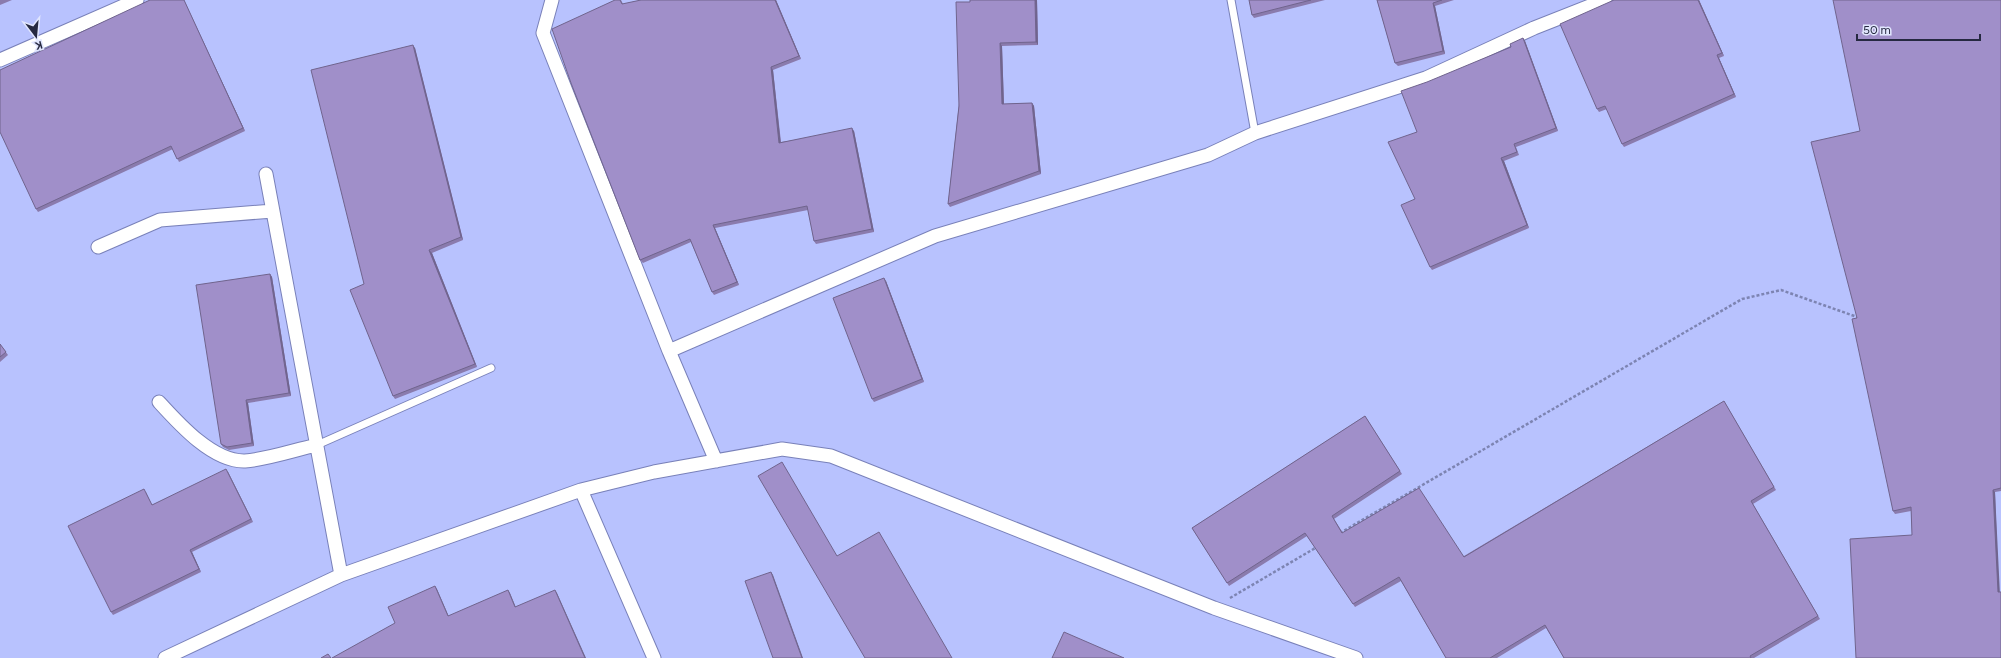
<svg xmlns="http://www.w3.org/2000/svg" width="2001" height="658" font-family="Figtree,sans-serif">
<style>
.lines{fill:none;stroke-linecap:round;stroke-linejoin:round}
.service-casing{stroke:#7981b9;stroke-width:9}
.minor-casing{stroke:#7981b9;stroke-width:15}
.path{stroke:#7d84b2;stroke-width:2.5;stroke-dasharray:3 2;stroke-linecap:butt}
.service{stroke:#fff;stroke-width:7}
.minor{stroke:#fff;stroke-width:13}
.wall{fill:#8a7bad}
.shaded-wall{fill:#70648d}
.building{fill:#a08fc9;stroke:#70648d}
</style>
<rect width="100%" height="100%" fill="#b8c2fe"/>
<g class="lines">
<defs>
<path id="service" d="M1231,0L1255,133
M317,445L491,368"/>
<path id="minor" d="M552,0L543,33L669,351
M0,60L137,0
M266,174L341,575
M98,247L160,220L273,211
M159,402C179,424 213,462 245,461C269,459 294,450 317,445
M716,461L669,351L935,236L1208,155L1255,133L1426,78L1534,28L1605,0
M581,490L654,658
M165,658L341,575L581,490L654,472L782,449L831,456L1214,608L1356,658"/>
</defs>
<use href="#service" class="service-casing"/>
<use href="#minor" class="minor-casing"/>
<path class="path" d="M1340,533L1742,299L1781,290L1860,318
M1230,598L1317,547"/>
<use href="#service" class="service"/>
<use href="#minor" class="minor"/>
</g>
<path class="wall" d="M0,0H12L0,5Z
M150,0H184L245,131L179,162L173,149L38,212L36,209Z
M615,0H621L623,4L641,0H776L801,59L773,70L781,142L854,131L874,232L816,244L814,241L808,210L715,228L739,285L714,295L712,292L691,242L643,263L640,260Z
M1037,0L1038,45L1002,46L1004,104L1032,103L1034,106L1041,174L950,207L948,204L970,2Z
M1249,0H1325L1254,18L1252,15Z
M1377,0H1454L1435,6L1445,54L1398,66L1395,63Z
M1699,0L1724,56L1719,58L1736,97L1624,147L1622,144L1607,109L1599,112L1597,109Z
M2001,0V491L1995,492L2001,658L1912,535L1911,511L1895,514L1893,511L1857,318L1860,131Z
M1523,38L1525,41L1558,131L1516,147L1519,155L1504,161L1529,228L1432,270L1430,267L1415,199L1417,132L1511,47Z
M415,48L463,240L432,253L477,367L395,399L393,396L364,284Z
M270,274L272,277L291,396L248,403L254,446L229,450L223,447L221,444Z
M886,281L924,382L874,402L872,399Z
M0,344L8,355L0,362Z
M1724,401L1776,490L1753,504L1820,619L1754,658H1564L1546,628L1497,658H1446L1401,581L1355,607L1307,536L1229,586L1192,528L1365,416L1402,474L1334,519L1343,533L1464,556Z
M228,472L253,522L192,552L201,572L113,615L111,612L146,492L152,505Z"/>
<path class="shaded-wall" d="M184,0L245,131L243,128Z
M775,0H776L801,59L799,56Z
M1035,0H1037L1038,45L1036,42Z
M1698,0H1699L1724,56L1722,53Z
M1433,3L1435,6L1445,54L1443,51Z
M1523,38L1525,41L1558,131L1556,128Z
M1000,43L1002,46L1004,107L1002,104Z
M413,45L415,48L463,240L461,237Z
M1717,55L1719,58L1736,97L1734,94Z
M771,67L773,70L781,146L779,143Z
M1032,103L1034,106L1041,174L1039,171Z
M852,128L854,131L874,232L872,229Z
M1501,158L1504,161L1529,228L1527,225Z
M713,225L715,228L739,285L737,282Z
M429,250L432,253L477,367L475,364Z
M270,274L272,277L291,396L289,393Z
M884,278L886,281L924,382L922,379Z
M246,400L248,403L254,446L252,443Z
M226,469L228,472L253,522L251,519Z
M1993,490L1995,492L2000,595L1998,592Z
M190,550L192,552L201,572L199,569Z
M771,572L773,575L803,658H802Z
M435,586L437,589L450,619L448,616Z
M508,590L510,593L517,610L515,607Z
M555,590L557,593L586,658H585Z"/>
<path class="building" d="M150,0H184L243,128L177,159L171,146L36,209L0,132V70Z
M615,0H620L622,4L641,0H775L799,56L771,67L779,143L852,128L872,229L814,241L807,206L713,225L737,282L712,292L690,239L640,260L571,83L552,29Z
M970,0H1035L1036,42L1000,43L1002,104L1032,103L1039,171L948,204L959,106L956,2H970Z
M1249,0H1311L1252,15Z
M1377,0H1442L1433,3L1443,51L1395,63Z
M1614,0H1698L1722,53L1717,55L1734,94L1622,144L1605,106L1597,109L1560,24Z
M1833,0H2001V488L1993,490L1998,592H2001V658H1856L1850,539L1912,535L1911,507L1893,511L1852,319L1857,318L1811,142L1860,131Z
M1523,38L1556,128L1514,144L1517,152L1501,158L1527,225L1430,267L1401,205L1415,199L1388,142L1417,132L1401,91L1427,82L1511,47L1510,44Z
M413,45L461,237L429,250L475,364L393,396L350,290L364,284L311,70Z
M270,274L289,393L246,400L252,443L227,447L221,444L196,285Z
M884,278L922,379L872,399L833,298Z
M0,344L6,352L0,357Z
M1724,401L1774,487L1751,501L1818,616L1750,656L1751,658H1564L1545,625L1490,658H1446L1399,577L1353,604L1305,533L1227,583L1192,528L1365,416L1400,471L1332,516L1342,533L1419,488L1464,557Z
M782,462L837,556L879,532L952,658H865L758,476Z
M226,469L251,519L190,550L199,569L111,612L68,526L144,489L152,505Z
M771,572L802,658H773L745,581Z
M435,586L448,616L508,590L515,607L555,590L585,658H332L395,623L388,607Z
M1064,632L1124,658H1052Z
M328,654L331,658H321Z"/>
<g transform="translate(36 36) rotate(164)" stroke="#e1e6fe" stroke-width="3" paint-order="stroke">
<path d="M0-3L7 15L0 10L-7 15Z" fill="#262941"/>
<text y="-6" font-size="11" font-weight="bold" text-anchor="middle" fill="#262941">K</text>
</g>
<path d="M1857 34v6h123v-6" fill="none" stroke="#262941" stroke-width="2"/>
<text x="1863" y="34" font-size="12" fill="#262941" stroke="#e1e6fe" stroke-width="3" paint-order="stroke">50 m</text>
</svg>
